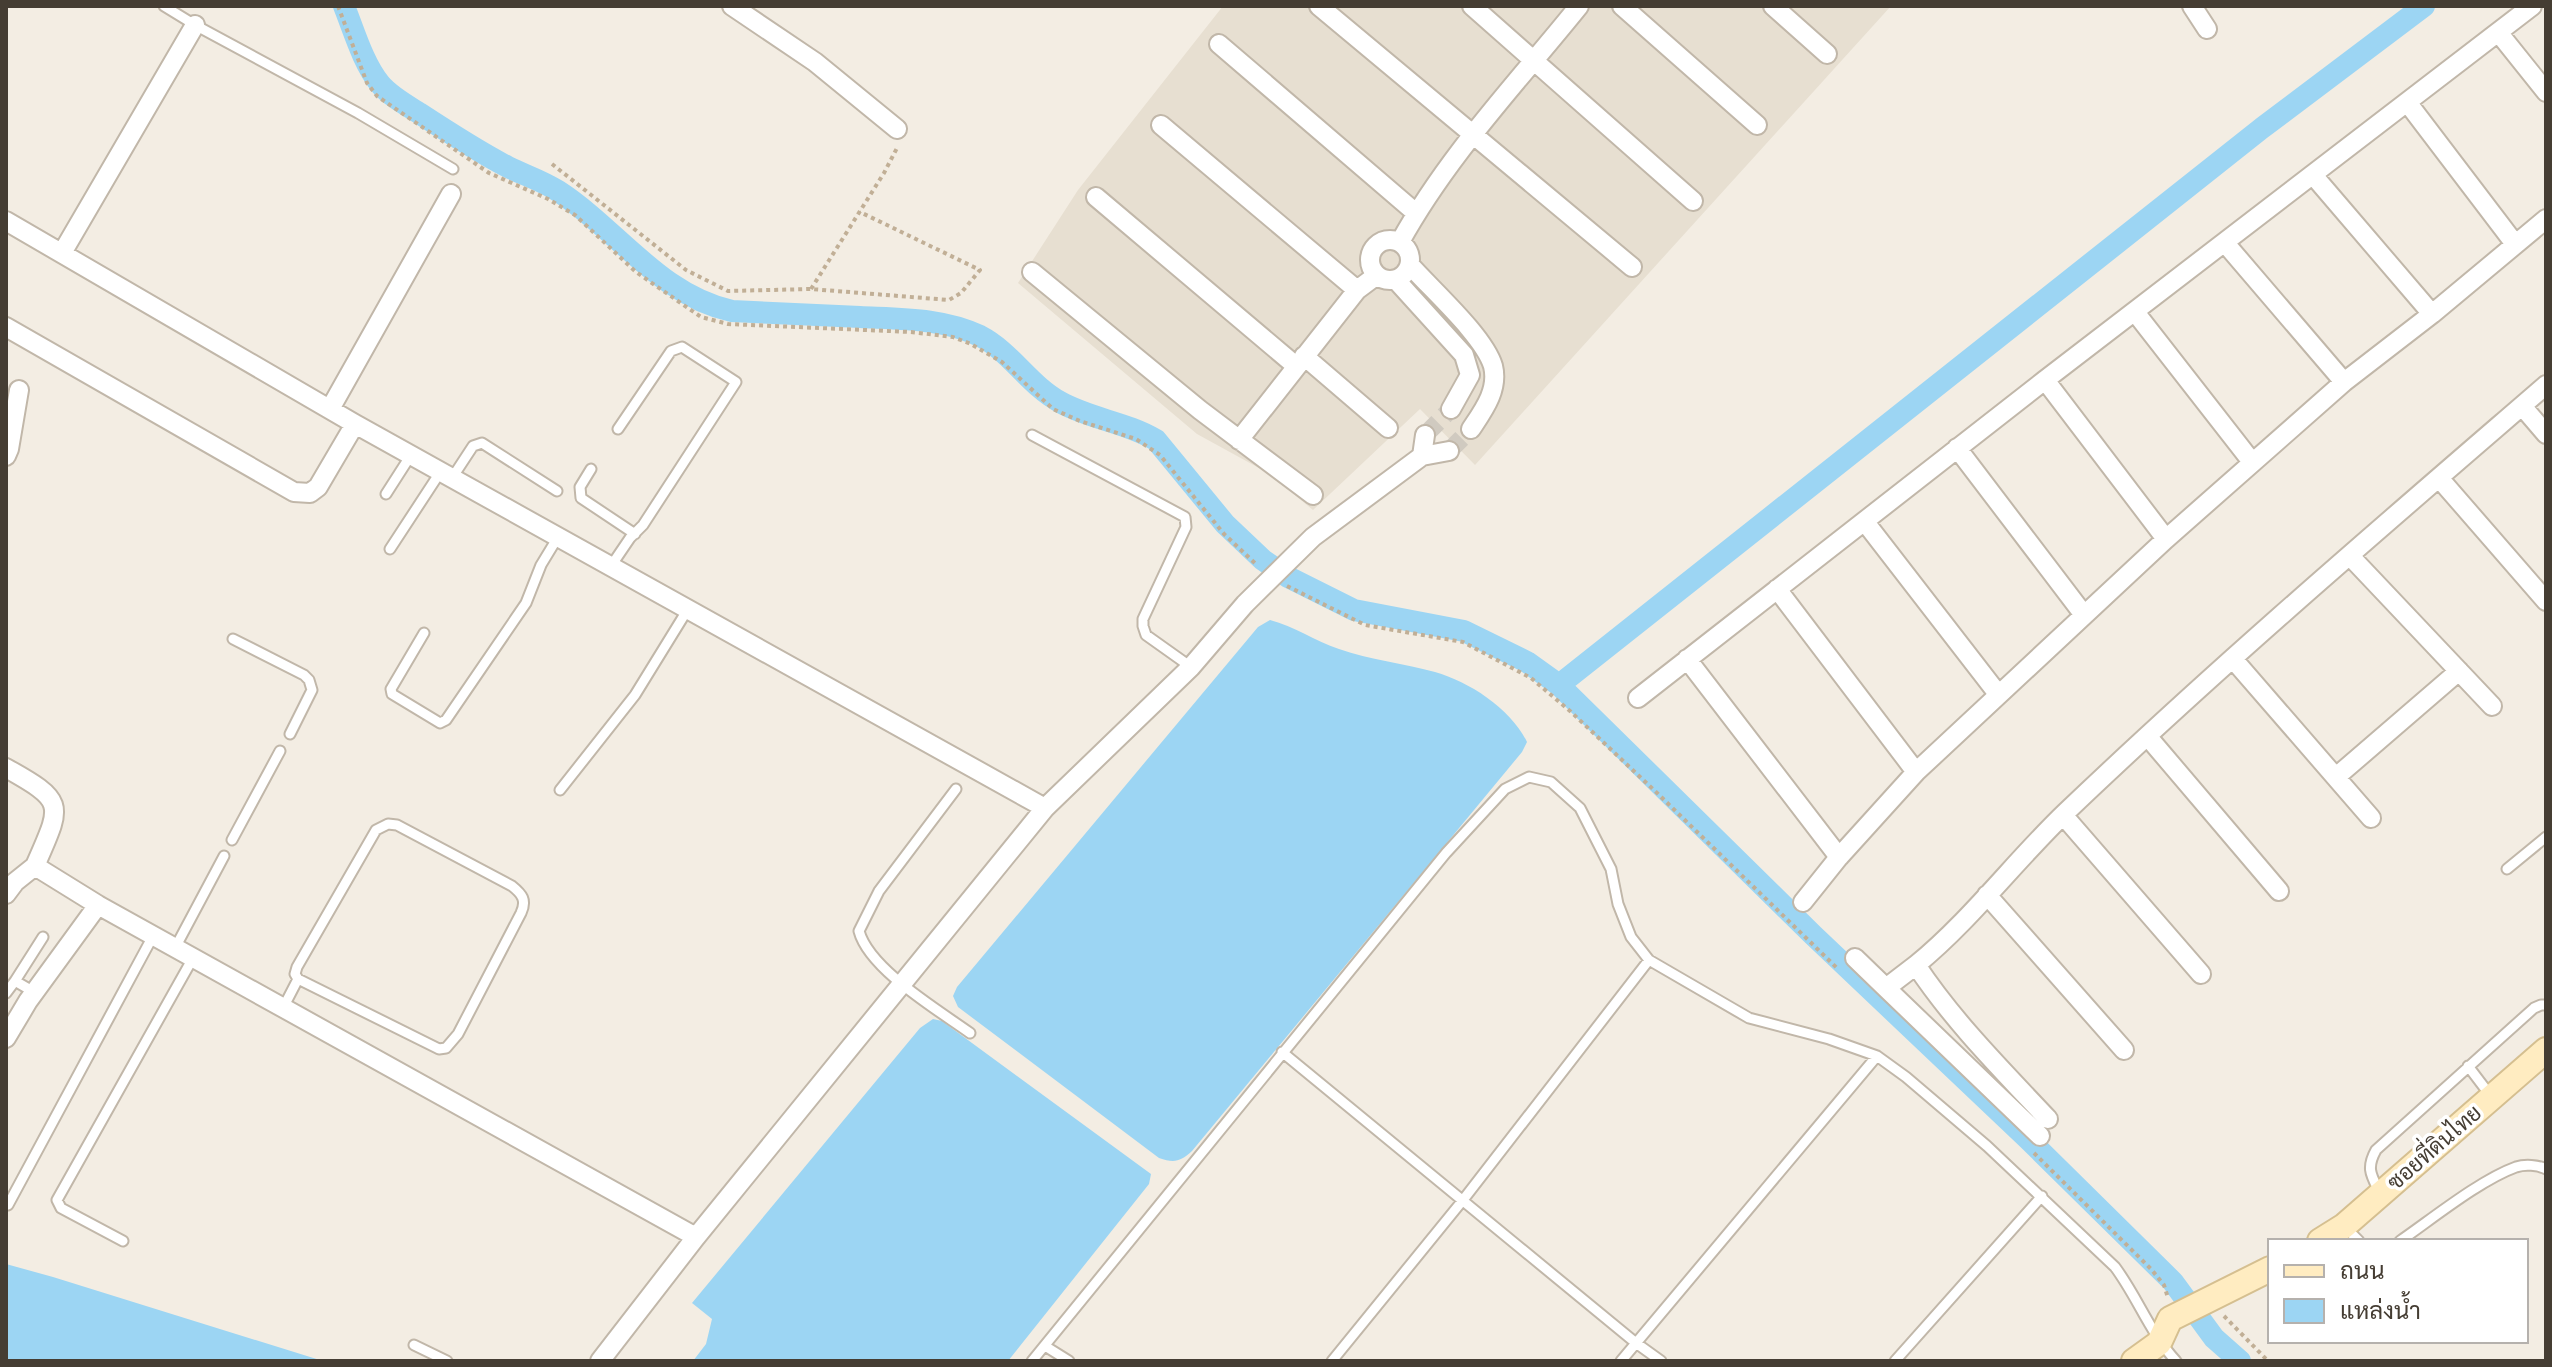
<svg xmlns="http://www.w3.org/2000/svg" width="2552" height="1367" font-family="'Golos Text',Sarabun,sans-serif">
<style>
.residential{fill:#e7dfd1}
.water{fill:#9cd5f3}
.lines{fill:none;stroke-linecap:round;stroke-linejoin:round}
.canal{stroke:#9cd5f3;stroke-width:22}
.street-tunnel{stroke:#d0cac0;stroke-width:18;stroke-dasharray:18 9;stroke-linecap:butt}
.lane-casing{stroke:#c1b7a9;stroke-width:13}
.street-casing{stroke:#c1b7a9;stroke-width:22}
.secondary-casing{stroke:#d5bf90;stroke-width:28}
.path{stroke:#c1af96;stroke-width:4;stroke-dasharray:4 4;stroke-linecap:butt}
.lane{stroke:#fff;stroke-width:9}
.street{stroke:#fff;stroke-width:18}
.secondary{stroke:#ffecc1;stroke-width:24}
.labels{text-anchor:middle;stroke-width:7;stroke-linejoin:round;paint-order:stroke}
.street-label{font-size:22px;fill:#453d33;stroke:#fff}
</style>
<rect width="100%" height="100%" fill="#f3ede3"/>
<path class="residential" d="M1223,6H1891L1475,465L1420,409L1313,510L1268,473L1197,434L1018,283L1078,190Z"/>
<path class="water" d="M1270,620C1294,626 1315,641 1339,649C1370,660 1403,663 1435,672C1470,682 1511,709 1527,742L1522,752L1192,1151C1180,1162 1174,1163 1159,1158L958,1007L953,996L957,987L1258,627Z
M933,1019L942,1021L1151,1174L1149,1184L1008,1361H693L706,1344L712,1319L692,1303L920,1028Z
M6,1264L53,1277L323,1361H6Z"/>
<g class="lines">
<path class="canal" d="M344,6C354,31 363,63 380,84C390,96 406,105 419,113C448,132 477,151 508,167C524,175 543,181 558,191C618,230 659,295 732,311C775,313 818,315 860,317C900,319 943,318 980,336C1011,352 1029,385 1060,402C1090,419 1126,422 1156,440L1225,524L1263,560L1288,577L1354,610L1464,631L1527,662L1559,685L1813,935L2027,1138L2173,1282L2214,1338L2240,1361
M1559,685L2262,128L2424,6"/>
<path class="street-tunnel" d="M1425,435L1451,409
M1449,451L1471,429"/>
<defs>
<path id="lane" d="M164,6L195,25L358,113L453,169
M1032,435L1185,517L1186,527L1143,619V626L1146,635L1191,667
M591,469L580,487L581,498L635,534
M452,478L473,446L482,443L557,491
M386,494L411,455
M390,549L441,471
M611,566L630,538L643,525L736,382L682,347L671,351L618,429
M424,633L391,689L392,694L440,723L446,720L526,603L541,565L558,537
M233,639L304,675L309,680L312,690L290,734
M956,789L879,891L859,931C869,969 938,1010 970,1033
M560,790L635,695L688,609
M232,840L280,751
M2507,869L2546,837
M175,948L224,856
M15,981L43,937
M6,993L15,981L34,992
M283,1008L298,979L295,974L297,967L376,830L388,824L397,825L512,886C522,894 527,900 521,913L458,1034L446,1048L439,1049L298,979
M1282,1052L1636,1343L1661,1361
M2468,1066L2490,1095
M2379,1191C2371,1175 2366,1168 2376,1150L2534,1008L2541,1005H2546
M8,1205L153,936
M2346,1228L2359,1241
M123,1241L61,1208L57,1200L193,958
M2400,1241C2432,1219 2480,1180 2516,1167C2525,1164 2538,1165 2546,1169
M414,1345L447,1361
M1045,1346L1069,1361
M1032,1361L1446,853L1505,789L1529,777L1551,782L1580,808L1611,869L1618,904L1631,937L1649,960L1749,1018L1829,1039L1877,1056L1906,1077L1987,1146L2115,1267C2138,1298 2150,1333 2176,1361
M1332,1361L1463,1200L1649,960
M1621,1361L1877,1056
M1895,1361L2042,1196"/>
<path id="street" d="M732,6L815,62L897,129
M1319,6L1632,267
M1472,6L1693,201
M1622,6L1757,125
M1773,6L1827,54
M2192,6L2207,29
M2498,32L2546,92
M1219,44L1416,213
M2407,102L2515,244
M1161,125L1357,290
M2313,175L2432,314
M1096,197L1296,366
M6,221L355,424L1045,808
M1370 260a20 20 0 1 1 40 0a20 20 0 1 1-40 0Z
M1400,242C1448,155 1517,83 1579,6
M2225,243L2344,382
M62,253L195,25
M1410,265C1432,290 1484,336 1493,366C1499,390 1483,411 1471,429
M1032,272L1200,410L1313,495
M1396,280L1464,355L1470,375L1451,409
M2135,312L2252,462
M6,327L294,492L310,493L318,487L355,424
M1304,356L1388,428
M2045,380L2166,539
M2522,406L2546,434
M330,409L451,194
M1239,440L1357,290L1377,275
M1957,448L2084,615
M6,456L9,449L19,390
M1422,456L1425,435
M2439,478L2546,601
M1865,522L1998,694
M2350,556L2492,706
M1777,589L1916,772
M1687,659L1839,857
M2233,659L2371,818
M1638,698L2045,380L2532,6
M2148,737L2279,891
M6,768C67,802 62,804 35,866L98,905L696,1237
M2336,777L2459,671
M2063,815L2201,974
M6,894L15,882L35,866
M1987,895L2124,1050
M1803,902L1839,857L1916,772L2166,539L2344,382L2432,314L2546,219
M1855,958L1886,988L1916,965
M1886,988L2040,1136
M6,1038L28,1001L98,905
M2048,1119C2002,1070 1953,1021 1916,965C1971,920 2014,862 2065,813C2220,665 2384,525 2546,385
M600,1361L696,1237L1045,808L1191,667L1245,604L1313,537L1422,456L1449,451"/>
<path id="secondary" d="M2320,1241L2344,1226L2546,1050
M2134,1361L2159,1343L2170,1319L2270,1269"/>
</defs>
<use href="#lane" class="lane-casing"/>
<use href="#street" class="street-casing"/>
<use href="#secondary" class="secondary-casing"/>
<path class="path" d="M338,6L367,83L377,96L489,173L548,199L575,215L636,272L701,317L728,324L911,332L953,337L971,344L1002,362L1053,409L1080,421L1136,439L1160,455L1224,534L1257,565
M552,164L686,270L728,291L811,289L949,300L961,293L980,270L860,212
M811,289L884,173L897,148
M1287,586L1365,625L1463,642L1531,678L1570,711L1655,791L1838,969
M2034,1153L2151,1269L2164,1285L2168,1298
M2224,1316L2268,1361"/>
<use href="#lane" class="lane"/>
<use href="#street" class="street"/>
<use href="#secondary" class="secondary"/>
</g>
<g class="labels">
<g class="street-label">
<text transform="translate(2434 1147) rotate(-41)" y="8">ซอยที่ดินไทย</text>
</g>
</g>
<rect width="2552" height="1367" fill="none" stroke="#453d33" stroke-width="16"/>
<rect x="2268" y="1239" width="260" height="104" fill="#ffffff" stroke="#b5b1ad" stroke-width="2"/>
<rect x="2284" y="1265" width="40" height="12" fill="#ffecc1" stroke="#b5b1ad" stroke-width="2"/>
<text x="2340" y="1279" font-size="24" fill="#453d33">ถนน</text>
<rect x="2284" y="1299" width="40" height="24" fill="#9cd5f3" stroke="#b5b1ad" stroke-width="2"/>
<text x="2340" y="1319" font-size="24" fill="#453d33">แหล่งน้ำ</text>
</svg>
